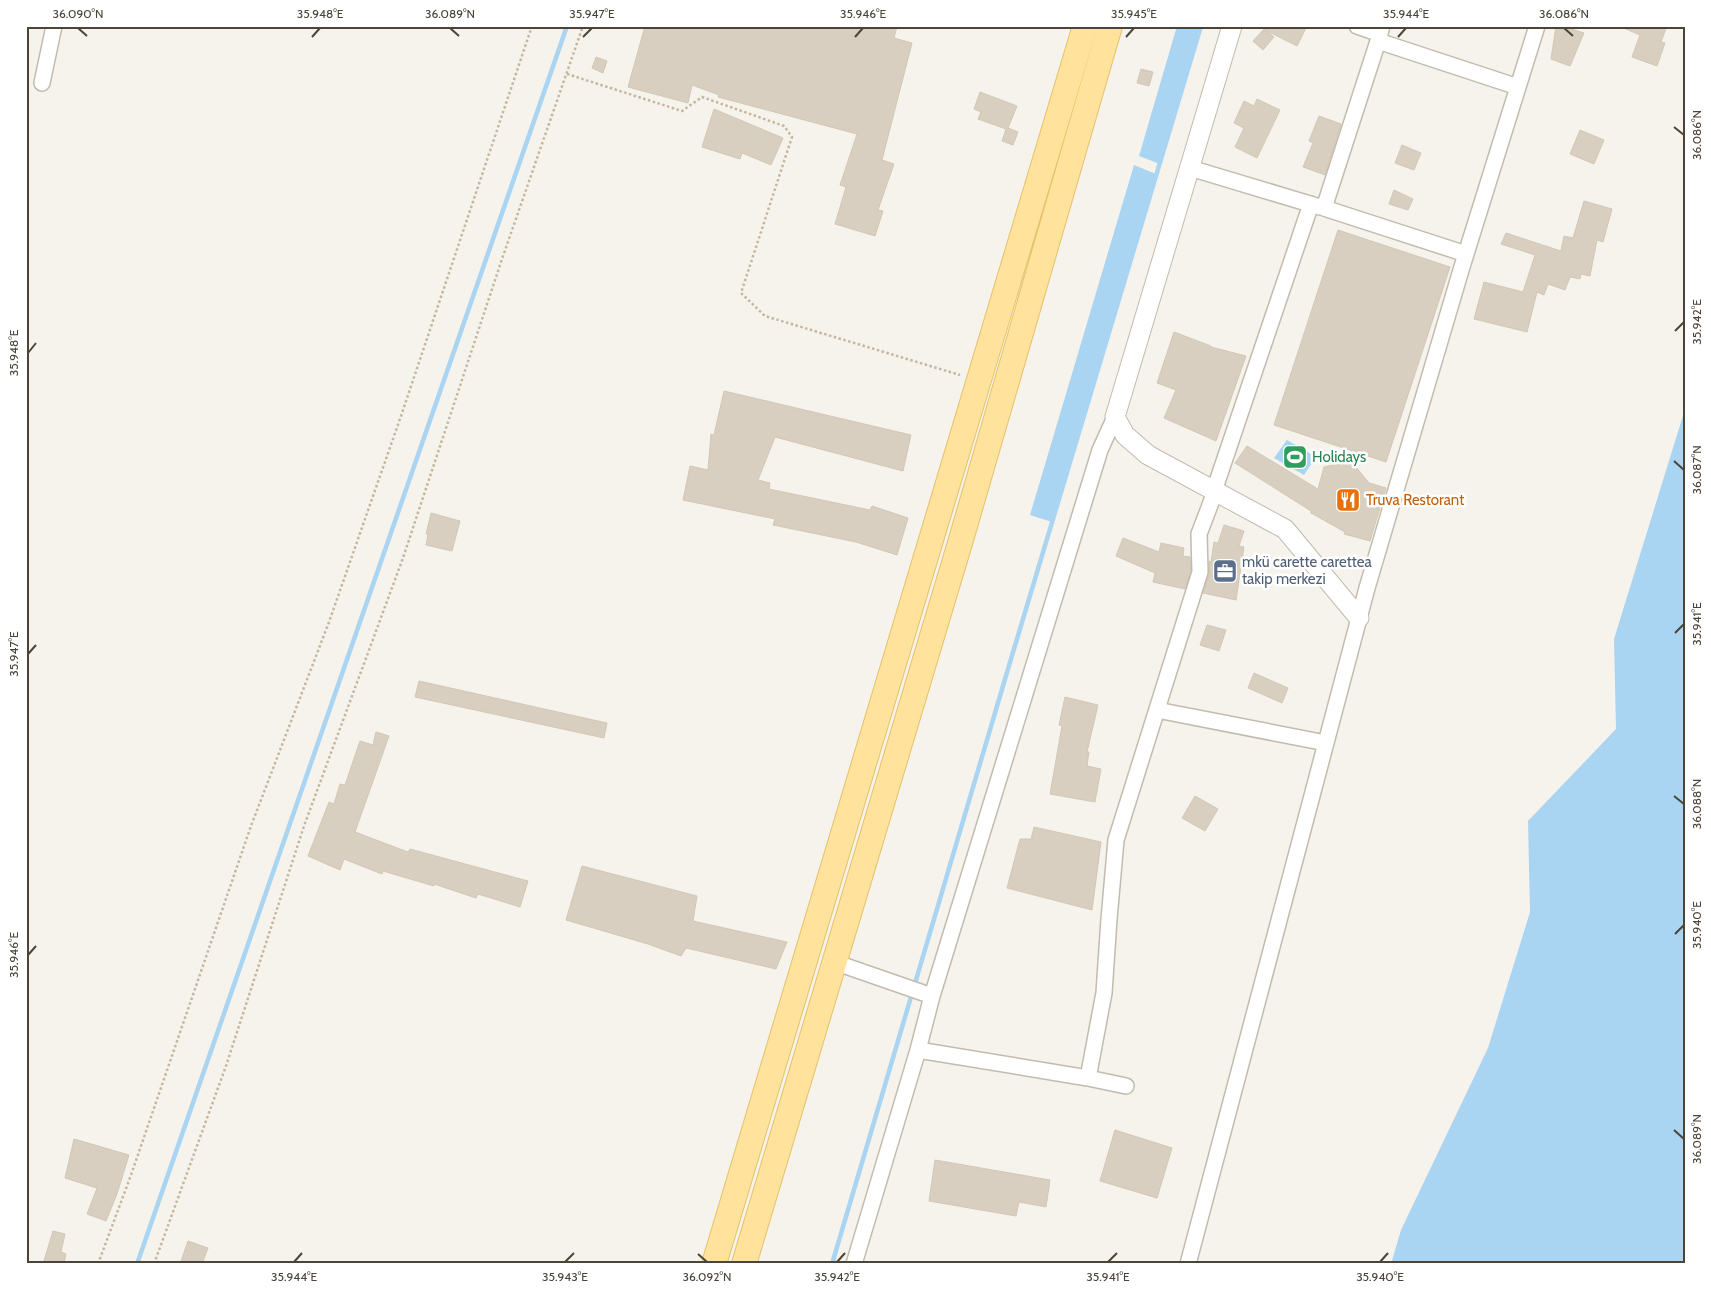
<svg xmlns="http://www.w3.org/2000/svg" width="1711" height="1290" font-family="Cabin,sans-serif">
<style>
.water{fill:#a9d4f2}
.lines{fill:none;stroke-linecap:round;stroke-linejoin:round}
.stream{stroke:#a9d4f2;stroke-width:4.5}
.building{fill:#d8cfc1;stroke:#d3c7b4}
.minor-casing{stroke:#c2bbae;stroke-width:18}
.tertiary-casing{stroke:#c2bbae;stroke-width:21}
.primary-casing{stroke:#e6c16a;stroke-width:26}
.path{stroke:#c4b79f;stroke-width:2.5;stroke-dasharray:2.5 2.5;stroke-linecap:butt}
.minor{stroke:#fff;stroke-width:15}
.tertiary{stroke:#fff;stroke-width:19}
.primary{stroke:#ffe39c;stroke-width:24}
.ticks{fill:none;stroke:#4b4439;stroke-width:2}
.labels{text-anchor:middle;stroke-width:5;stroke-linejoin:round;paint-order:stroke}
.leisure-label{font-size:15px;fill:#27864d;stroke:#fff;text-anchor:start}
.food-label{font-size:15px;fill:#c56008;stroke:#fff;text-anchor:start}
.service-label{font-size:15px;fill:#4e5e75;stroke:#fff;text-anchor:start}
.neatline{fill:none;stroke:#4b4439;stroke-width:2}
.ticks-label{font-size:12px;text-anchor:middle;fill:#4b4439}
</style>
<rect width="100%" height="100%" fill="#f6f3ec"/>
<path class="water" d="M1177,26H1200L1160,164L1139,156Z
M1134,165L1156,174L1052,522L1030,515Z
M1685,409V1264H1391L1401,1230L1488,1048L1530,912L1528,821L1616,729L1614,639Z
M1287,440L1316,457L1304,475L1274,458Z"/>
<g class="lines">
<path class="stream" d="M137,1264L567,26
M832,1264L1008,669L1201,26"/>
</g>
<path class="building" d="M645,26H897L894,38L912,43L882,160L894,164L878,210L883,211L875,236L835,224L846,187L840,185L857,134L718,97L719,95L692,85L688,103L628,87Z
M1258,26H1307L1297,46L1265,30L1274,37L1263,50L1253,41L1264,29Z
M1556,26H1562L1584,33L1570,66L1551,59Z
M1619,26H1667L1661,42L1665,43L1657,66L1632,57L1640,35Z
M596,57L607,61L603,73L592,68Z
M1141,69L1153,72L1149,86L1137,83Z
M980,92L1017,106L1008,128L1018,132L1013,145L1002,141L1006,129L978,119L981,112L974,109Z
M1257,99L1280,110L1257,158L1235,147L1244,128L1234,123L1244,101L1254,106Z
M714,109L783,138L771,165L742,153L740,159L702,147Z
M1319,116L1341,124L1325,175L1303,167L1313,143L1309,141Z
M1580,130L1604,140L1594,164L1570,154Z
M1402,145L1421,153L1414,170L1395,163Z
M1394,190L1413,199L1408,210L1389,204Z
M1584,201L1612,209L1603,242L1597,240L1590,276L1581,274L1580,279L1570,277L1565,290L1548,284L1544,295L1537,292L1527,332L1474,319L1484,282L1523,292L1535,255L1501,244L1506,233L1561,251L1564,236L1573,238Z
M1338,230L1450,267L1386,462L1274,425Z
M1174,332L1211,346V347L1246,356L1216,441L1164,418L1176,390L1157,383Z
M724,391L911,435L903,471L775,437L758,480L770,483L769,489L870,510L872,506L908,518L897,555L856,542L773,525L775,519L683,500L690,466L708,470L711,434L714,435Z
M1247,446L1318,489L1324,467L1351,461L1369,483L1386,488L1370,541L1344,534L1345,532L1311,513V511L1235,463Z
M431,513L460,521L452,551L426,545L428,534H426Z
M1224,525L1244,531L1239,546L1244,547L1236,600L1203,593L1209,575V561L1211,562L1214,542L1218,543Z
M1123,538L1159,552L1161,543L1184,548L1183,556L1190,557L1191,571L1185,589L1153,582L1155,573L1116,556Z
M1207,625L1226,630L1219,651L1200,645Z
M1254,673L1288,688L1282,703L1248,688Z
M419,681L607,723L604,738L415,697Z
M1065,697L1098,705L1087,752H1089L1087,766L1101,769L1095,802L1050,794L1062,726L1059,725Z
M376,732L389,736L355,832L408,852L410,849L528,881L520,907L478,894L476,898L434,884V886L383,871L382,874L344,859L340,870L308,856L329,802L334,804L340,784L345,785L360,741L373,745Z
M1195,796L1218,809L1205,831L1182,818Z
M1034,827L1101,842L1092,910L1007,888L1020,839H1031Z
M582,866L697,896L693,921L787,942L776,969L686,948L681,956L648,944L566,920Z
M1115,1130L1172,1148L1157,1198L1100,1181Z
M74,1139L129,1155L117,1194L106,1221L87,1214L97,1188L65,1178Z
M935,1160L1050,1180L1046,1207L1019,1202L1016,1216L929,1201Z
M53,1231L65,1234L61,1252L66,1254L64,1264H43Z
M188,1241L208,1248L202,1264H189L181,1261Z"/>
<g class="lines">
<defs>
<path id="minor" d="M1357,26L1380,34
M1382,26L1378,41L1518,87
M1378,41L1324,208L1466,254
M42,83L54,26
M1190,168L1320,207
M1214,491L1311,204
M1157,710L1326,743
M834,962L932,996
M918,1050L1088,1078L1126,1086
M1088,1078L1104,993L1109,919L1116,840L1200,572L1199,534L1215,492
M854,1264L918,1050L932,996L1100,450L1115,417
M1188,1264L1367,588L1461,270L1537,26"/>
<path id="tertiary" d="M1232,26L1115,417L1125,435L1148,455L1285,529L1359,618"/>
<path id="primary" d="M714,1264L1085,26
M744,1264L960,543L1110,26"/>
</defs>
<use href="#minor" class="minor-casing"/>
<use href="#tertiary" class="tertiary-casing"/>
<use href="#primary" class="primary-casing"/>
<path class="path" d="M567,74L682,111L702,97L784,126L792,137L741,293L765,316L960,375
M98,1264L131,1175L251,826L329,622L401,416L532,26
M154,1264L226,1066L304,826L403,558L502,259L583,26"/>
<use href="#minor" class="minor"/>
<use href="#tertiary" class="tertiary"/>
<use href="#primary" class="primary"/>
</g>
<path class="ticks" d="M78,28L87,36M450,28L459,36M1564,28L1573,36M312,37L320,28M583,37L592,28M855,37L863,28M1126,37L1134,28M1398,37L1406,28M1674,127L1684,135M1675,331L1684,322M28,353L36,343M1674,461L1684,470M1675,633L1684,624M28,654L36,645M1674,796L1684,804M1675,934L1684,925M28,955L36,946M1674,1130L1684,1139M698,1254L707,1262M294,1262L302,1253M565,1262L574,1253M837,1262L845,1253M1108,1262L1117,1253M1380,1262L1388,1253"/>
<defs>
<symbol id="stadium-square" viewBox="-11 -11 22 22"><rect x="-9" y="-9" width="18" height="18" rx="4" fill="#2e9e5b" stroke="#fff"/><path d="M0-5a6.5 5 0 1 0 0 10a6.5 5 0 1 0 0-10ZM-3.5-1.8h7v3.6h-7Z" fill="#fff"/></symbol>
<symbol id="restaurant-square" viewBox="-11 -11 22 22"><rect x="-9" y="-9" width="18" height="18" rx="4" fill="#e8710a" stroke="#fff"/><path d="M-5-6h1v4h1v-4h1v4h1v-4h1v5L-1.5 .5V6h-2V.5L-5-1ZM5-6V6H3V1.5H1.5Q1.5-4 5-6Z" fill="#fff"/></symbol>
<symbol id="office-square" viewBox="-11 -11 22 22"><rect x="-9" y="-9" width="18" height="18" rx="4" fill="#5c6f8a" stroke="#fff"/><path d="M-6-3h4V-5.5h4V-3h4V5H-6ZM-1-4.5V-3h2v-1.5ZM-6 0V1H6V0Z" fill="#fff"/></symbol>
</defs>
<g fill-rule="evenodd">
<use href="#stadium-square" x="1281" y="443" width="28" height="28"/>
<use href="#restaurant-square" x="1334" y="486" width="28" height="28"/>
<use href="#office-square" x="1211" y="557" width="28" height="28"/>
</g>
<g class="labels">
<g class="leisure-label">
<text x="1312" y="462">Holidays</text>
</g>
<g class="food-label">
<text x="1366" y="505">Truva Restorant</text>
</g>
<g class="service-label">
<text x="1242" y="567">mkü carette carettea<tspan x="1242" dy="17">takip merkezi</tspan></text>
</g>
</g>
<rect width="1711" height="1290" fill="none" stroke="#ffffff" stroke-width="55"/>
<rect x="28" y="28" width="1656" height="1234" class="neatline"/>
<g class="ticks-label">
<text x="78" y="18">36.090°N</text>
<text x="320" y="18">35.948°E</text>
<text x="450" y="18">36.089°N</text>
<text x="592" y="18">35.947°E</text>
<text x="863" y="18">35.946°E</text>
<text x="1134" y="18">35.945°E</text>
<text x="1406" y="18">35.944°E</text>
<text x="1564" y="18">36.086°N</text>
<text transform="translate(1697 135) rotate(-90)" y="4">36.086°N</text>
<text transform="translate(1697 322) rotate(-90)" y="4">35.942°E</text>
<text transform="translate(14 353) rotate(-90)" y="4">35.948°E</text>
<text transform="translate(1697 470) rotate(-90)" y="4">36.087°N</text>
<text transform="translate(1697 624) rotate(-90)" y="4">35.941°E</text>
<text transform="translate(14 654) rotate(-90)" y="4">35.947°E</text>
<text transform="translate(1697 804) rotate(-90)" y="4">36.088°N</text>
<text transform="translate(1697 925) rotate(-90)" y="4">35.940°E</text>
<text transform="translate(14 955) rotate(-90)" y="4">35.946°E</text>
<text transform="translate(1697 1139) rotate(-90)" y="4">36.089°N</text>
<text x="294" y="1281">35.944°E</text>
<text x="565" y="1281">35.943°E</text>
<text x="707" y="1281">36.092°N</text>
<text x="837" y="1281">35.942°E</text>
<text x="1108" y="1281">35.941°E</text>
<text x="1380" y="1281">35.940°E</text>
</g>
</svg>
